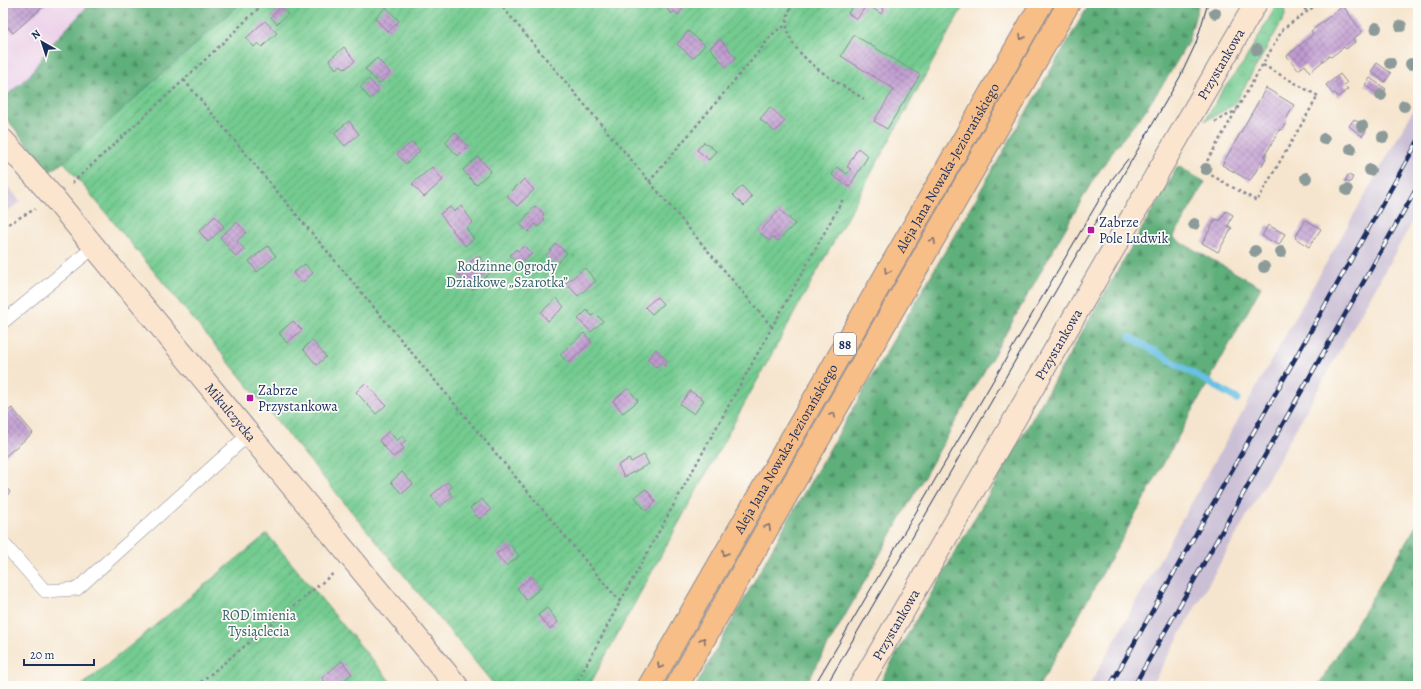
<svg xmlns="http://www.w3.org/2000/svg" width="1421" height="689" font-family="Alegreya,serif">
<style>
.built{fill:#ecd1ea}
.railway{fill:#cbbfd5}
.grass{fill:url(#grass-tufts);stroke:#477d77}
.forest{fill:url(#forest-firs);stroke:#3c6f6c}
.garden{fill:url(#garden-furrows);stroke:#477d77}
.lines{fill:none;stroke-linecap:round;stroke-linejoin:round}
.stream{stroke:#67c0e4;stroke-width:7}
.building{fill:url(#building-cross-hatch)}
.lane-casing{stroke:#888a96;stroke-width:14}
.secondary-casing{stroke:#888a96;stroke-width:24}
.primary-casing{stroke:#888a96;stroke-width:24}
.path{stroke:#888a96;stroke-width:2.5;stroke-dasharray:3 3;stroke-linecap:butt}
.lane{stroke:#fff;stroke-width:13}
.secondary{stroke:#fce5cf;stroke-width:22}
.primary{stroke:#f7be87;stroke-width:22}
.tram{stroke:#1b2f5e;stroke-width:1}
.rail-casing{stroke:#1b2f5e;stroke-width:4.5}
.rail{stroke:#fdfcf7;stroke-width:3;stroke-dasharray:9;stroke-linecap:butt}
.tree{fill:#8c9b99}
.oneway{stroke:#7e6f70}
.poi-dot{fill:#b5179e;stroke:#fdfcf7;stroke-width:1.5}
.labels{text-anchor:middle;stroke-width:3.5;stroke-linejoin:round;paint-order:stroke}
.shield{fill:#fdfcf7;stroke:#5f6c8c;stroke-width:1}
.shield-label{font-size:13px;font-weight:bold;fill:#1b2f5e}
.street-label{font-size:14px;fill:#1b2f5e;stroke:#fdfcf7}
.poi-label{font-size:14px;fill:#1b2f5e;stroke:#fdfcf7;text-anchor:start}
.park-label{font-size:14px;fill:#355e6d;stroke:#fdfcf7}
</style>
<defs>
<pattern id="grass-tufts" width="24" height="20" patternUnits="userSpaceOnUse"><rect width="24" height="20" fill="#73cb90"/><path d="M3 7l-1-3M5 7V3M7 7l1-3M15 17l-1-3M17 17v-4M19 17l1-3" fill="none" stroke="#5ea579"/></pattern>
<pattern id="forest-firs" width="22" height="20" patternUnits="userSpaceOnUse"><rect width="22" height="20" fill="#5eaf7a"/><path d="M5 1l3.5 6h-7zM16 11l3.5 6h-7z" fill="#4d8f67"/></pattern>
<pattern id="garden-furrows" width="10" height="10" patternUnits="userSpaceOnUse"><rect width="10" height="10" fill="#73cb90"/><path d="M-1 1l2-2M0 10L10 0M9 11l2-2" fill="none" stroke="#5ea579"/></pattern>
<pattern id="building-cross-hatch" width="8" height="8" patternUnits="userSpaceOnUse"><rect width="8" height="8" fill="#bf9acf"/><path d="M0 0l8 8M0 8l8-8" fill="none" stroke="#9a7eab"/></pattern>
</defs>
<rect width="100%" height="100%" fill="#fdfcf7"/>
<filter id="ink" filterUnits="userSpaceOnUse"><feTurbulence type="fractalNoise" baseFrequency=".025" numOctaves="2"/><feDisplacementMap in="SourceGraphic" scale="8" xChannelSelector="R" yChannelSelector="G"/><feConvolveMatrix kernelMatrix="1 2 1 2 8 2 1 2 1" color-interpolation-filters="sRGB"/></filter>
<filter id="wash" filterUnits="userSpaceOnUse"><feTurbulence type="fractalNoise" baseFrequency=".012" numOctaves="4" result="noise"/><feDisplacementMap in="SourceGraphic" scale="16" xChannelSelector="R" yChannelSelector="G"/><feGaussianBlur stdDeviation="0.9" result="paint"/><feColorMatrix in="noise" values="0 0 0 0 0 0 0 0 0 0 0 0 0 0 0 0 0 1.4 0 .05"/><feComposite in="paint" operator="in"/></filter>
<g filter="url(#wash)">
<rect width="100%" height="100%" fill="#f6e5ce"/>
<path class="built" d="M3,3H124L3,105Z"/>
<path class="railway" d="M1418,102V212L1151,686H1089L1300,309Z
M3,181L21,202L3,213Z"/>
<path class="grass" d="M1278,3H1284L1285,16L1234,105L1205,121L1222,91L1244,62Z"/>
<path class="forest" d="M91,3H241L64,162L49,172L3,114V99L30,75L50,46Z
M1090,3H1199L1188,42L1167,78L1142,115L1115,148L1093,180L805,686H696L787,522Z
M1178,166L1205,182L1173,238L1261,287L1124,535L1039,686H878Z
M1418,523V686H1318Z"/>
<path class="garden" d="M241,3H965L589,686H495L64,162Z
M267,534L394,686H81Z"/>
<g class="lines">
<path class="stream" d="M1130,337L1237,399"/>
</g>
<g id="blocks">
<path class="building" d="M3,3H47L13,33L3,22Z
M664,3H677L683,9L678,15L674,11L672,14L663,5Z
M855,3H875L884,9L881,14L867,4L857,19L848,13Z
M281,6L288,14L277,24L271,17Z
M1343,6L1362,32L1353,39L1355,42L1346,49L1344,47L1331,57L1329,56L1310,72L1305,65L1298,70L1287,56L1313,34L1311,31Z
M386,7L399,21L388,32L375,18Z
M265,21L277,33L262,47L258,43L254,47L246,38Z
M688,31L705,45L693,58L677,44Z
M854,35L920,75L887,129L874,121L894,89L841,56Z
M720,39L736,58L726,67L710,48Z
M344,47L355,61L345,69L341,65L336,69L329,60Z
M377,58L390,73L379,84L365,69Z
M1377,63L1391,73L1385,82L1371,72Z
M1340,74L1347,83L1344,85L1348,89L1338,97L1335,93L1333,94L1326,85Z
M1370,78L1386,89L1381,97L1365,85Z
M369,79L379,91L370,99L360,87Z
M1266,88L1294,105L1286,120L1287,121L1282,130L1280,129L1264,157L1266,158L1261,167L1259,166L1250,181L1222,165Z
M770,107L785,121L775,132L760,119Z
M1354,119L1367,129L1362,136L1349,126Z
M349,121L359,134L345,146L334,133Z
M455,132L468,146L458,156L445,142Z
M412,142L420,151L406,164L397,154Z
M704,142L716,151L709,160L697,150Z
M858,148L868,156L849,187L832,175L837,167L847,174L851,169L847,167Z
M478,157L491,171L476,185L463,170Z
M432,167L443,180L424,197L412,184Z
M1348,175L1353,177L1350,183L1345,181Z
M524,179L534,190L517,206L507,196Z
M742,186L752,197L744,206L733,195Z
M461,206L473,222L466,228L474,239L465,246L440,214L450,207L454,212Z
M535,206L544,214L542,217L545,220L538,227L535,224L528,232L520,224Z
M780,210L795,224L778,241L773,237L769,241L759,232Z
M1226,211L1233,215L1228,226L1232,228L1218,252L1202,243L1216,219L1220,221Z
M215,216L224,227L208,242L199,231Z
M1306,220L1321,229L1309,247L1295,238Z
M237,222L246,232L237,241L245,250L236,257L220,237Z
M1268,225L1285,234L1279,245L1262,236Z
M556,244L567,253L556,265L546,256Z
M268,246L276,256L257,272L249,261Z
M524,246L532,254L519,265L510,255L516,249L518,251Z
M478,255L492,271L472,290L458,274Z
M305,264L313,273L302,283L293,273Z
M585,268L596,281L578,296L566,283Z
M657,297L663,304L652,314L645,307Z
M557,298L564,307L548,321L541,312Z
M587,310L592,316L595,313L603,321L591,332L578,319Z
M293,321L302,330L287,343L279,333Z
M584,333L592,342L568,363L560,354Z
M312,340L326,357L317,365L303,349Z
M656,349L668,361L664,366L661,363L657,368L647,359Z
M365,383L386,405L376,414L356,392Z
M628,388L638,401L623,413L613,401Z
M690,391L704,400L694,414L680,404Z
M12,408L33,433L3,458V415Z
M389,431L397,441L402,436L406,440L401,445L404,449L393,457L379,440Z
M644,455L649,464L624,477L618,465L629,459L631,462Z
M402,472L413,484L402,494L391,482Z
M447,482L452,487L448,490L453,496L440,507L431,496Z
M5,486L10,492L3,498V487Z
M646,489L656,502L646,511L635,497Z
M482,499L491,510L479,519L470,508Z
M510,544L519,556L506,566L496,554Z
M532,576L541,588L526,600L517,588Z
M547,608L558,622L550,629L538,615Z
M342,661L352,674L336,686H326L327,685L322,678Z"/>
</g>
</g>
<g filter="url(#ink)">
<use href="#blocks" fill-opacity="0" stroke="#888a96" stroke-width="1"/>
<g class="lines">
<defs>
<path id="lane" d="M3,322L94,247
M3,543L45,591L77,589L249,434"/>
<g id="secondary">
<path id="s1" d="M3,140L54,198L457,686"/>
<path id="s2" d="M860,686L1256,3"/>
</g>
<g id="primary">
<path id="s3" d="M649,686L1042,3"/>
<path d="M677,686L1069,3"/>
</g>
</defs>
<use href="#lane" class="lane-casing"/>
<use href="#secondary" class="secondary-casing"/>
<use href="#primary" class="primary-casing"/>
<path class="path" d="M499,3L772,327
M794,3C764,45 836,81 864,99
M1301,3L1307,12
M1263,65L1318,96L1257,201L1202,170L1283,29L1319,3
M184,80L620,602
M1215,122L1237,110
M649,182L761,49C768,40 775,28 787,26
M72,183L184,80L264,3
M3,227L35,209
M196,686L335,572
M575,686L620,602L843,199"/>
<use href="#lane" class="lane"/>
<use href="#secondary" class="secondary"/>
<use href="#primary" class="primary"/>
<path class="tram" d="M814,686L1102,195L1113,178L1128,159
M826,686L1180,77L1196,43L1208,3"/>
<defs>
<path id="rail" d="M1110,686L1418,141
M1134,686L1418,186"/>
</defs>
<use href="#rail" class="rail-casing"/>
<use href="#rail" class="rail"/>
</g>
<g class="tree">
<circle cx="1215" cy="13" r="6"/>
<circle cx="1401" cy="26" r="6"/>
<circle cx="1376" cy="28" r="6"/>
<circle cx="1257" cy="50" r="6"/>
<circle cx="1390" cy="63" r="6"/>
<circle cx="1411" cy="64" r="6"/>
<circle cx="1381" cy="95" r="6"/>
<circle cx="1404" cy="106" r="6"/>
<circle cx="1362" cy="126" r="6"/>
<circle cx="1383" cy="137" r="6"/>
<circle cx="1324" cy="139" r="6"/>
<circle cx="1351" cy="149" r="6"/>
<circle cx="1206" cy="169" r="6"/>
<circle cx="1370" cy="170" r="6"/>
<circle cx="1306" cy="178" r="6"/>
<circle cx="1347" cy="190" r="6"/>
<circle cx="1194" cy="224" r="6"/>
<circle cx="1255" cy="251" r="6"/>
<circle cx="1281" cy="252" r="6"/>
<circle cx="1264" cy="267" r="6"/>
</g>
<defs><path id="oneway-chevron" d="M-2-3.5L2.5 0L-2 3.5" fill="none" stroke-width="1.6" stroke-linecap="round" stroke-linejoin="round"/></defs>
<g class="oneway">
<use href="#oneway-chevron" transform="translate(1022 37) rotate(120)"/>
<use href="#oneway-chevron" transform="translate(933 241) rotate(-60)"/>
<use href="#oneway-chevron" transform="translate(887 271) rotate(120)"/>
<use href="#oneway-chevron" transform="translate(833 415) rotate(-60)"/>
<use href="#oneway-chevron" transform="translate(768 527) rotate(-60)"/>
<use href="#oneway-chevron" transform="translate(725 553) rotate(120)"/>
<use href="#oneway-chevron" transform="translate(703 640) rotate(-60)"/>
<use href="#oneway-chevron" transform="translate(660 666) rotate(120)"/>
</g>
</g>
<g class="poi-dot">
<rect x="1087" y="226" width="8" height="8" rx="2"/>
<rect x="246" y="394" width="8" height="8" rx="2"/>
</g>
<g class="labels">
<rect class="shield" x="834" y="333" width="22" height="22" rx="3"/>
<g class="shield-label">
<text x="845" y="349">88</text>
</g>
<g class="street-label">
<text dy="5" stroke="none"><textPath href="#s2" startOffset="719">Przystankowa</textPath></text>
<text dy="5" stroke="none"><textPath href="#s3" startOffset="598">Aleja Jana Nowaka-Jeziorańskiego</textPath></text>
<text dy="5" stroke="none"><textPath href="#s2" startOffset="395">Przystankowa</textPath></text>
<text dy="5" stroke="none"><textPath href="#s1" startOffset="355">Mikulczycka</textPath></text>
<text dy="5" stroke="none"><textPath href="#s3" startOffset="274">Aleja Jana Nowaka-Jeziorańskiego</textPath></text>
<text dy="5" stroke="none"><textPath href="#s2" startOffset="71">Przystankowa</textPath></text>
</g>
<g class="poi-label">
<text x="1099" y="227">Zabrze<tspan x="1099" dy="16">Pole Ludwik</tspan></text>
<text x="258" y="395">Zabrze<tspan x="258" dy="16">Przystankowa</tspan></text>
</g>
<g class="park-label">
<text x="507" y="271">Rodzinne Ogrody<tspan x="507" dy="16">Działkowe „Szarotka”</tspan></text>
<text x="259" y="620">ROD imienia<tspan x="259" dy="16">Tysiąclecia</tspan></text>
</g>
</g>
<rect width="1421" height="689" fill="none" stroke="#fdfcf7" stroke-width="16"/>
<g transform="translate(42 42) rotate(321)" stroke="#fdfcf7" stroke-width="3" paint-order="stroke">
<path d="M0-3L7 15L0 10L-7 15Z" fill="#1b2f5e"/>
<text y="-6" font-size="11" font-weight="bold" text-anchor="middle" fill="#1b2f5e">N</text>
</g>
<path d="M24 659v6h70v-6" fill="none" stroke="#1b2f5e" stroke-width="2"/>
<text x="30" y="659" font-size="12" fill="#1b2f5e" stroke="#fdfcf7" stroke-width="3" paint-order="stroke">20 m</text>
</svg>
